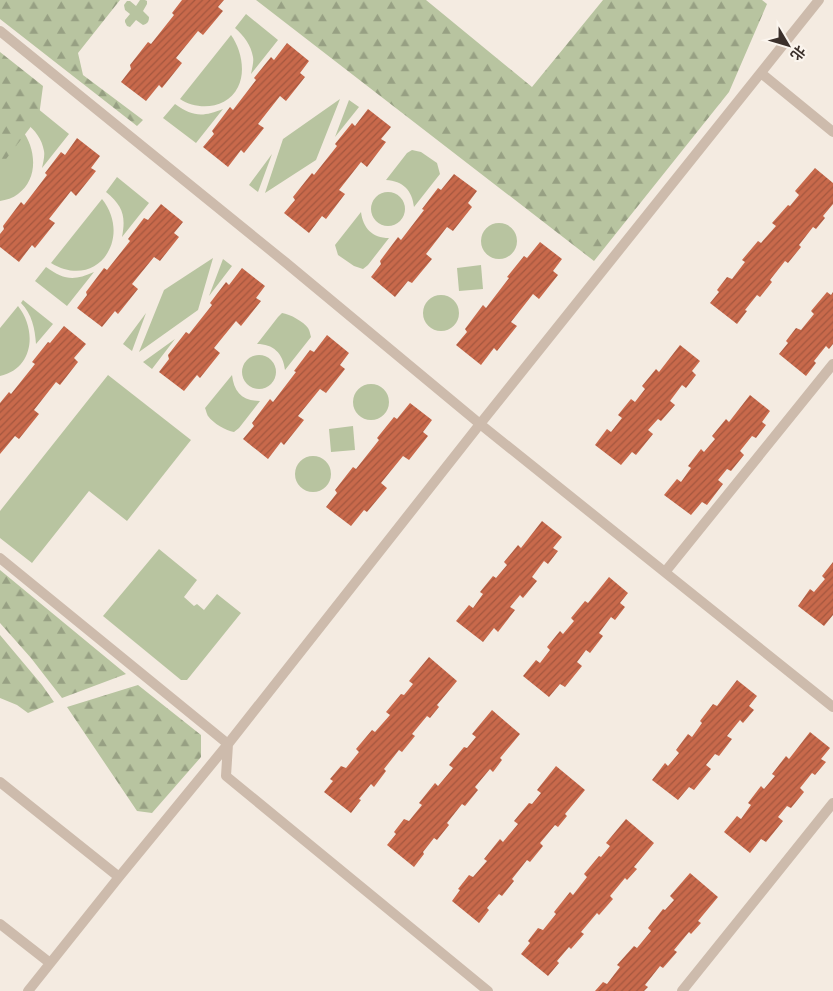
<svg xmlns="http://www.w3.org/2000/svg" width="833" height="991" font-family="Overpass,'Noto Sans SC',sans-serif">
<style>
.green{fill:#b8c4a0}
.forest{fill:url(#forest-firs)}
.building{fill:url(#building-hatch)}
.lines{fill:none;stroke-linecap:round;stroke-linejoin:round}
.service{stroke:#cdbbac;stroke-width:10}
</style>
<defs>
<pattern id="forest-firs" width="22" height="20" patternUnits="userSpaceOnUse" patternTransform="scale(1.25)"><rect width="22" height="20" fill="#b8c4a0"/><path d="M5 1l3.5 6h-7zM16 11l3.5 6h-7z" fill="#97a083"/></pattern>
<pattern id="building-hatch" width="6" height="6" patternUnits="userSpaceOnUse" patternTransform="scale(1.25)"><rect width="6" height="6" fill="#c8694b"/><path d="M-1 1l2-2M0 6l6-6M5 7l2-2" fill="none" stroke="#a4573f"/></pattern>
</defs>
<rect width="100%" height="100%" fill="#f4ebe1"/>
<path class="green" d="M140,0H145L147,1V4L143,11L149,17C149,22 147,24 143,25L136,20L130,27L127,26L125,22V20L130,14L125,10L124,5L127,1H130L136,6Z
M246,14L278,40L251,74C252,68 254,62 253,57C251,45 244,36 235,28Z
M231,35C241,49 246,71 238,87C227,109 198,111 180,99Z
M340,99L316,160L265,193L283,139Z
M349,100L359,107L335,137Z
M175,104C193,117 203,117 223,109L196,143L163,118Z
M37,108L69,134L42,168C43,163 45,156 44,151C42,139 35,130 26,123Z
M22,130C36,148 39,179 18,194C13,198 6,200 0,201V157Z
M412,150L421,152L437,163L440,174L414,207C412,190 403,181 386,180L407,153Z
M272,154L258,192L249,185Z
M117,177L149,203L122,237C126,216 123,206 106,192Z
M371 209a17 17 0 1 1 34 0a17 17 0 1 1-34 0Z
M102,199C133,238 97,291 51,263Z
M361,212C363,228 372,238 389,238L368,265L363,269L354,266L338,255L335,245Z
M481 241a18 18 0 1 1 36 0a18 18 0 1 1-36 0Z
M213,258L198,310L139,352L164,290Z
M223,259L232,266L209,296Z
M481,265L483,289L459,291L457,268Z
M46,267C64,280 74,281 94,272L67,306L35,281Z
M423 313a18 18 0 1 1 36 0a18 18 0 1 1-36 0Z
M23,300L53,324L36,344C35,329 32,314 21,303Z
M18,306C37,330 34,368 0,376V328Z
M146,313L132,351L123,344Z
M282,313C290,314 304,322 308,328C310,331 310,334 311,337L285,370C283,353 273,344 257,344L278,317Z
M175,339L152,369L143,362Z
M242 372a17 17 0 1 1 34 0a17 17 0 1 1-34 0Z
M108,375L191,440L127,521L89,491L32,563L0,538V511Z
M232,375C234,392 242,401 260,401L239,428L234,432C226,431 213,423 208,416C207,415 206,410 205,408Z
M353 402a18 18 0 1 1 36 0a18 18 0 1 1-36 0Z
M353,426L355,450L331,452L329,429Z
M295 474a18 18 0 1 1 36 0a18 18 0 1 1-36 0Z
M159,549L197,580L184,597L194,606L197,604L204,610L217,594L241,613L187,680H181L103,616Z"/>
<path class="forest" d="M0,0H120L78,53L83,75L143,120L137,126L0,19Z
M256,0H426L532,87L603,0H762L767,4L729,92L594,261Z
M0,52L43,86L39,116L0,167Z
M0,570L126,674L62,698L31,658L0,623Z
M0,635L42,685L54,702L28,713L17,705L0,698Z
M138,685L201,735V757L152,813L137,811L67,707Z"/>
<path class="building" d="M182,0H224L218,7L223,11L203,35L198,31L176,58L182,63L162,88L159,85L146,101L121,82L131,69L130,65L148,42L151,44L174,15L172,13Z
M287,43L309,61L300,73L305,77L286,101L280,96L258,124L264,128L244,153L241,150L228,167L203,147L214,134L212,131L230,107L233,110L256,80L254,78L271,57L274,60Z
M368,109L391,127L381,139L386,142L367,167L361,162L339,190L345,194L326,219L322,216L309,233L284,213L295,200L293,197L312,173L314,175L337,146L335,144L352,123L355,126Z
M77,138L100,156L91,168L96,171L76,196L71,191L49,219L55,223L35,248L32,245L19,262L0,247V234L4,229L3,226L21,202L24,205L47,175L45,173L61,152L65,155Z
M815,168L833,183V204L823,216L825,218L816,229L813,227L799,245L801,247L788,263L785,261L770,280L772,282L760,297L757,295L745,310L747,311L737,324L710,303L719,292L717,290L727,277L732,279L745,262L742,260L758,241L761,243L776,226L772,223L788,205L790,206L799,195L795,191Z
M454,174L477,191L468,203L472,207L453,231L447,227L426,254L432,259L412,283L408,281L395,297L371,277L381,264L380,261L398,237L401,240L424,210L422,209L438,188L441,190Z
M161,204L183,222L174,233L179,237L160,261L154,257L132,284L138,289L118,314L115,311L102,327L77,308L87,295L86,292L104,268L107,270L130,241L128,239L144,218L148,220Z
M540,242L562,259L553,271L558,275L539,299L533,294L511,322L517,326L497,351L494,348L481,365L456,345L467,332L465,329L483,305L486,308L509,278L507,277L524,256L527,258Z
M242,268L265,286L256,298L261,301L241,326L236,321L214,348L220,353L200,378L197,375L184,391L159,372L169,359L168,355L186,332L189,334L212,305L210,303L226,282L229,285Z
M827,292L831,295L833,292V344L829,349L826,346L814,361L816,363L806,376L779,354L788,343L786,341L796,328L801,330L814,314L811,311Z
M64,326L86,344L74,358L78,362L60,385L56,382L34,410L39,414L19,439L15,436L0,454V403L9,392L11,394L35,364L32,362L48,342L50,343Z
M327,335L349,353L340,365L345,369L326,393L320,389L298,416L304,420L284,445L281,442L268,459L243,439L254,426L252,423L270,399L273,402L296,372L294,371L310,350L314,352Z
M680,345L700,361L692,371L696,375L686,388L682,385L670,401L675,405L661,421L658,419L648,430L653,434L636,455L632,452L621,465L595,445L607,429L611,432L622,418L618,415L631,399L635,402L645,389L642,386L656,369L659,372Z
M750,395L770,411L762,422L766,425L756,438L752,436L740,451L744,455L731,471L727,469L718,480L723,484L707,505L702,502L691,515L664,495L677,479L681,482L691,468L688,466L701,449L704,452L715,439L712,436L726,419L729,422Z
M410,403L432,420L423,432L428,436L409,460L403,456L381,483L387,488L367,512L364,510L351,526L326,507L337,493L335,490L353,467L356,469L379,440L377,438L394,417L397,419Z
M542,521L562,537L553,548L558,551L548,564L544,561L532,577L537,581L523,598L520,595L510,607L515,610L498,632L494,628L483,642L456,621L469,605L473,608L483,594L480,592L493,576L496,578L507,565L504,562L518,545L521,548Z
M833,562V615L824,626L798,606L810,589L814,592L825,579L822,576Z
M609,577L628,593L620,603L625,607L615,620L611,617L599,633L603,636L590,653L586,650L577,662L582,666L565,687L560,684L549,697L523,676L536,660L540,663L550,650L547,647L560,631L563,634L574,621L571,618L585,601L588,603Z
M429,657L457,681L437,705L439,707L430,718L427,716L412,734L415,736L402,752L399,750L384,769L386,771L374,787L371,784L359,799L361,800L351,813L324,792L333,781L330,779L341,766L346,768L359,752L356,749L372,730L375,732L390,715L386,712L401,694L404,695L413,684L409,681Z
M737,680L757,696L749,706L754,710L743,723L740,720L727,736L732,739L719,756L715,754L706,765L711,769L694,790L689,787L678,800L652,780L665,763L668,766L679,753L676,750L688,734L692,737L702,723L700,721L713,704L717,706Z
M492,710L520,734L500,758L502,760L493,772L490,769L475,787L478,790L465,806L462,804L447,823L449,825L437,840L434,838L423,852L424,854L414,867L387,845L396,834L394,832L404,819L409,821L422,805L419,803L435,783L438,786L453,768L449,765L464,747L467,748L476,737L472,734Z
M810,732L830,748L821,759L826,762L815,775L812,773L800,788L804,792L791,808L787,806L778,817L783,821L766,842L761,839L750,853L724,832L737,816L741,819L751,805L748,803L761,786L764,789L775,776L772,774L786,756L789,759Z
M556,766L585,790L565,814L567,816L558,827L555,825L540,843L543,846L530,862L527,860L512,879L514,881L502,896L499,894L487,908L489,910L479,923L452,901L460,890L458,889L469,875L473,877L487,861L484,859L500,839L503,842L518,824L514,821L529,803L532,804L541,793L537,790Z
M626,819L654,843L634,867L637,869L627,880L625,878L610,896L613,899L599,915L597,913L581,932L584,934L571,949L569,947L557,961L559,963L548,976L521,954L530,943L528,941L538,928L543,930L556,914L554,912L570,892L573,895L587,877L584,874L599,856L601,857L610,846L606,843Z
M690,873L718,897L698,921L701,923L691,934L689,932L674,950L677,952L663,968L660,966L645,985L648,987L644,991H595L603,982L607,984L620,967L617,965L634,946L637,948L651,931L648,928L663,909L665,910L674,900L670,896Z"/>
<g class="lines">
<path class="service" d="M0,31L285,262L480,424L833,707
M761,73L833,132
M0,558L228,744L226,776L488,991
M665,572L833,364
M0,782L119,877
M0,924L50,963
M28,991L119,877L228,744L480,424L819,0
M682,991L833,803"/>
</g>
<g transform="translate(788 45) rotate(128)" stroke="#fbf5ee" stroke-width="4" paint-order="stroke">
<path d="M0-4L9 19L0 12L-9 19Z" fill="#3b302b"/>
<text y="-8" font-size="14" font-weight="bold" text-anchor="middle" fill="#3b302b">北</text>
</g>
</svg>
